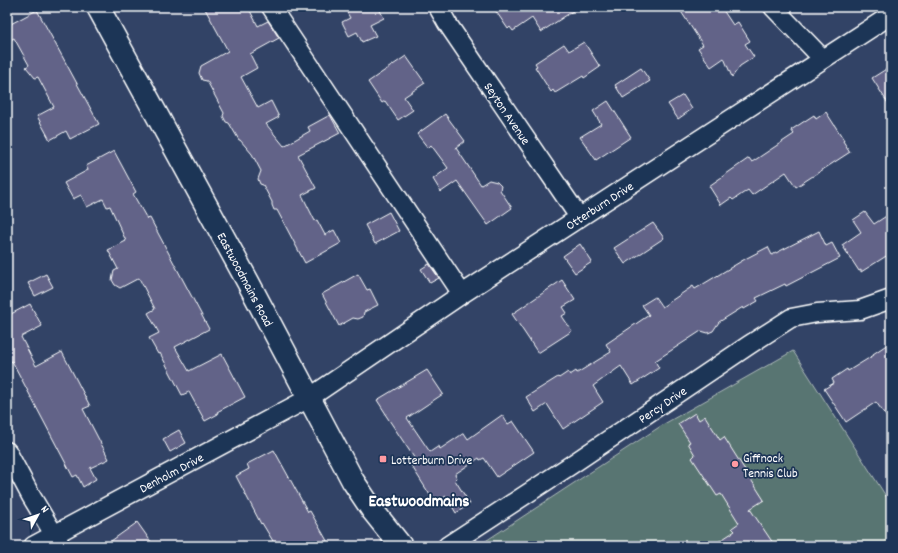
<svg xmlns="http://www.w3.org/2000/svg" width="898" height="553" font-family="Dekko,sans-serif">
<style>
.green{fill:#597472;stroke:#acbab8}
.building{fill:#626488;stroke:#fff}
.lines{fill:none;stroke-linecap:round;stroke-linejoin:round}
.minor-casing{stroke:#fff;stroke-width:21}
.major-casing{stroke:#fff;stroke-width:25}
.minor{stroke:#1d3557;stroke-width:18}
.major{stroke:#1d3557;stroke-width:22}
.poi-dot{fill:#ff9aa2;stroke:#1d3557;stroke-width:1.5}
.labels{text-anchor:middle;stroke-width:3.5;stroke-linejoin:round;paint-order:stroke}
.street-label{font-size:13px;fill:#fff;stroke:#1d3557}
.poi-label{font-size:13px;fill:#fff;stroke:#1d3557;text-anchor:start}
.district-label{font-size:17px;font-weight:bold;fill:#fff;stroke:#1d3557}
</style>
<rect width="100%" height="100%" fill="#324366"/>
<filter id="ink" filterUnits="userSpaceOnUse"><feTurbulence type="fractalNoise" baseFrequency=".025" numOctaves="2"/><feDisplacementMap in="SourceGraphic" scale="8" xChannelSelector="R" yChannelSelector="G"/><feConvolveMatrix kernelMatrix="1 2 1 2 8 2 1 2 1" color-interpolation-filters="sRGB"/></filter>
<g filter="url(#ink)">
<path class="green" d="M793,351L891,504V546H478L664,424Z"/>
<path class="building" d="M204,7H248L258,26L268,21L279,38L250,54L257,68L241,77L258,108L271,101L279,117L266,124L284,146L310,131L308,127L330,115L340,133L298,155L316,188L302,195L315,221L317,220L325,235L334,230L341,243L305,263L277,210H274L272,205V202L263,185L260,184L258,179L261,171L252,154L240,140H239L229,123L226,122L223,116L224,113L207,81L202,80L199,73L201,66L228,51Z
M344,7H378L384,18L370,25L376,36L362,42L357,32L349,36L342,22L350,18Z
M493,7H579L541,32L532,18L513,31L510,27L508,29Z
M678,7H721L733,25L738,22L750,41L745,44L754,57L740,66L732,77L724,58L711,67L698,48L703,45Z
M37,10L99,124L70,139L66,131L50,140L37,116L54,107L38,77L35,78L26,67L29,65L14,38L7,42V26Z
M584,42L600,67L584,78L583,76L555,93L553,90L551,92L535,67L537,66L535,63L564,44L569,51Z
M406,56L425,83L404,97L413,110L398,120L385,101L382,103L368,82Z
M891,66V108L872,78Z
M641,68L650,81L623,98L615,85Z
M683,95L692,109L678,119L668,104Z
M608,101L631,137L596,160L580,137L601,124L593,111Z
M826,112L844,140L843,141L850,152L796,187L786,172L752,195L748,190L733,200L731,198L721,205L709,186L749,158L752,162L794,134L791,130L814,115L816,119Z
M445,114L465,141L456,148L481,185L489,180L497,182L501,186L500,190L512,208L488,225L457,181L441,192L433,179L448,168L431,145L428,148L417,134Z
M114,151L136,192L133,194L147,219L150,218L209,329L175,347L189,371L222,354L245,397L217,412L218,414L205,421L189,392L182,395L160,353L158,354L149,338L159,333L148,313L155,309L139,278L120,288L115,285L112,280L114,271L118,269L108,250L126,241L110,206L107,207L103,199L87,207L81,195L73,199L64,183L88,170L86,166Z
M389,212L399,231L375,244L365,225Z
M865,212L874,224L891,213V253L861,272V270L859,271L842,245L861,232L853,220Z
M653,223L664,238L625,264L614,248Z
M819,231L826,246L832,243L840,258L786,286L785,284L756,298L758,301L744,309L743,307L719,322L713,331L708,333L701,331L655,361L659,368L633,385L621,366L593,386L603,402L563,429L547,404L535,412L526,397L558,377L559,378L568,372L570,375L576,371L577,373L611,352L606,344L649,315L642,305L655,297L662,307L693,286L695,289L745,259L768,247L772,255Z
M580,244L592,262L575,273L563,256Z
M429,264L439,278L430,283L421,269Z
M46,274L53,287L35,296L28,283Z
M358,274L367,290L370,289L378,305L364,312L363,317L358,319L353,318L339,326L322,294Z
M562,280L575,300L563,307L567,313L562,316L572,331L538,353L512,314Z
M30,304L42,326L21,337L36,366L62,352L90,406L83,409L109,459L90,468L96,479L83,487L77,475L73,477L12,361L7,364V311L9,315Z
M891,342V423L876,402L846,422L824,389L834,383L832,379L847,369L848,371L874,355L873,354Z
M427,370L443,394L407,418L430,452L439,446L440,449L464,433L468,439L502,415L508,424L513,421L534,452L497,477L484,458L480,460L479,458L455,474L457,478L455,480L470,504L456,513L446,496L435,503L411,465L417,462L385,414H386L377,400Z
M695,413L699,420L705,416L720,440L724,437L764,500L750,509L775,546H712L735,531L732,528L739,523L721,494L717,496L692,458L695,455L688,443L690,442L678,424Z
M179,430L186,443L170,452L163,439Z
M274,450L308,512L310,511L330,546H276L262,523L261,524L236,476L249,469L247,464Z
M137,522L154,546H104L135,524Z"/>
<g class="lines">
<defs>
<path id="minor" d="M271,7L462,294
M438,7L447,23L579,217
M773,7L823,59
M7,451L31,496L61,546
M33,546L309,398L462,294L891,15
M447,546L571,465L749,345L791,318L817,313L860,310L891,299"/>
<path id="major" d="M98,7L248,282L353,481L373,511L401,546"/>
</defs>
<use href="#minor" class="minor-casing"/>
<use href="#major" class="major-casing"/>
<use href="#minor" class="minor"/>
<use href="#major" class="major"/>
</g>
</g>
<g class="poi-dot">
<rect x="379" y="455" width="8" height="8" rx="2"/>
<circle cx="735" cy="464" r="4"/>
</g>
<g class="labels">
<g class="street-label">
<text transform="translate(508 113) rotate(56)" y="5">Seyton Avenue</text>
<text transform="translate(599 205) rotate(-33)" y="5">Otterburn Drive</text>
<text transform="translate(246 279) rotate(62)" y="5">Eastwoodmains Road</text>
<text transform="translate(662 404) rotate(-34)" y="5">Percy Drive</text>
<text transform="translate(171 472) rotate(-28)" y="5">Denholm Drive</text>
</g>
<g class="poi-label">
<text x="743" y="462">Giffnock<tspan x="743" dy="15">Tennis Club</tspan></text>
<text x="391" y="464">Lotterburn Drive</text>
</g>
<g class="district-label">
<text x="419" y="506">Eastwoodmains</text>
</g>
</g>
<rect width="898" height="553" fill="none" stroke="#1d3557" stroke-width="24"/>
<rect x="12" y="12" width="874" height="529" fill="none" stroke="#fff" stroke-width="1.5" filter="url(#ink)"/>
<g transform="translate(38 515) rotate(50)" stroke="#1d3557" stroke-width="3" paint-order="stroke">
<path d="M0-3L7 15L0 10L-7 15Z" fill="#ffffff"/>
<text y="-6" font-size="11" font-weight="bold" text-anchor="middle" fill="#ffffff">N</text>
</g>
</svg>
